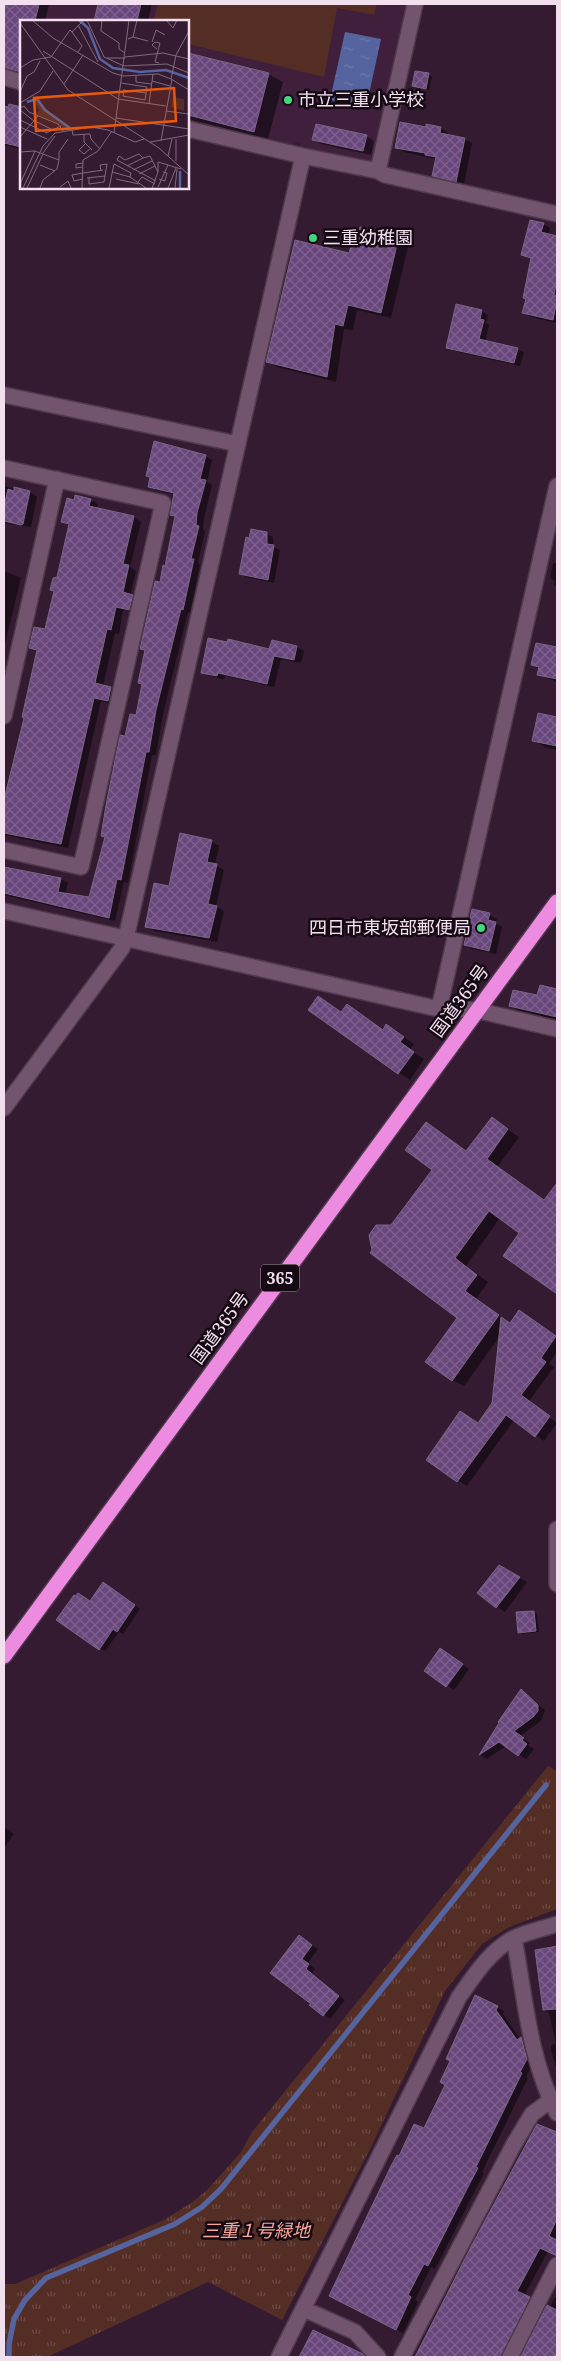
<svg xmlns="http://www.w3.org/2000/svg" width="561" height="2361" font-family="'Noto Serif','Noto Sans JP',serif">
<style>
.built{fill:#3f1f3b}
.park{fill:url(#park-tufts)}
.pitch{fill:#542d25}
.water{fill:url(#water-ripples)}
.shadow{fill:#0007}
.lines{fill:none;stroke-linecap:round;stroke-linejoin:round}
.stream{stroke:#55649e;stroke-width:5.5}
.building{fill:url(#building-cross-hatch);stroke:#796585}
.street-casing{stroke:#4f394c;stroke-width:18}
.highway-casing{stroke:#4f394c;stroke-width:18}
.street{stroke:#72546e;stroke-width:15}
.highway{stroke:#ed8be1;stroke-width:15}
.poi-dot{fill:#43d77b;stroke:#150a14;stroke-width:2}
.labels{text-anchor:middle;stroke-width:5;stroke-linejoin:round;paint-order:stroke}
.shield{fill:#150a14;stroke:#b0a0ad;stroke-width:1}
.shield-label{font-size:16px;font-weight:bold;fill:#f2e0ef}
.poi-label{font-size:18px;fill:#f2e0ef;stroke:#150a14;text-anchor:start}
.street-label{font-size:18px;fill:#f2e0ef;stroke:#150a14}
.park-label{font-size:18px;font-style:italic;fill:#f7a696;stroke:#150a14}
.inset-river{fill:none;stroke:#55649e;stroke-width:2.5}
.inset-road{fill:none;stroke:#816a7d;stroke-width:1}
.view{fill:#e8590c;fill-opacity:0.15;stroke:#e8590c;stroke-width:2.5}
.inset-edge{fill:none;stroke:#f2e0ef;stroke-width:2.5}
</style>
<defs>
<pattern id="park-tufts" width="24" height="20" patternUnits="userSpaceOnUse" patternTransform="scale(1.25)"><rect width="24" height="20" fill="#542d25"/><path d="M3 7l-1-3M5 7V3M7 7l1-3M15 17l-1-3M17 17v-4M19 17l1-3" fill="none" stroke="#6d4b45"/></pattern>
<pattern id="water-ripples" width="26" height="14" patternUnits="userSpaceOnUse" patternTransform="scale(1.25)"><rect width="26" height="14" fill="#55649e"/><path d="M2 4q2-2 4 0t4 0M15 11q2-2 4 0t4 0" fill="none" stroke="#6e7aac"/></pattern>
<pattern id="building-cross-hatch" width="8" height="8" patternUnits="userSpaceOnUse" patternTransform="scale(1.25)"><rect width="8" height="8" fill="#69477d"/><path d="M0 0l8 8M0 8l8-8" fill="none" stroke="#7f6190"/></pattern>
</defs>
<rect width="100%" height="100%" fill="#351b31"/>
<path class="built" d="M4,4H409L375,159L366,162L299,147L300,142H294L293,147L188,124V21H21V75L4,70Z"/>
<path class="park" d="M548,1766L556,1771L557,1778V1909L509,1927L482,1944L445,1991L370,2149L282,2320L208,2282L47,2357H5L4,2284H15L164,2220L194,2201L209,2188L241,2152L252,2132Z"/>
<path class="pitch" d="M158,4H377L374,15L337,8L324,77L188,44V21H153Z"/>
<path class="water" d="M345,32L381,39L366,108L330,100Z"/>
<path class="shadow" d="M4,4H49L45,21H21V74L6,67L8,27L4,38Z
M99,4H152L148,21H95Z
M188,54L268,74L283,82L268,139L188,119Z
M429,75L432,77L429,90L413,86Z
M20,105H21V149L4,145V107L20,108Z
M427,128H441L448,133V135L464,139L472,143L464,185L441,180L433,175L436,159L404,152L396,147Z
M366,136L374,141L371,155L321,144L314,139Z
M543,224L550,228L548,236L557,238V323L531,317L524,313L532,259L522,254Z
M361,229L399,238L409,243L391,318L357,310L353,330L344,329L336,382L277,367L267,362L357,246Z
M482,311L488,315L486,323L489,325L485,342L517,349L524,352L520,366L454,351L448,347Z
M205,456L212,460L207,482L212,485L204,518L203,530L205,531L198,563L200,564L190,613L188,612L163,714L156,755H152L128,883L124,882L115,921L4,895V868L61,879L68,883L65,895L90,899L106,837L126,737L137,717L144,684L146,651L141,648L166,567L176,517L171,514L175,495L156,490L150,486Z
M4,486L30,492L37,497L31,527L4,523V526Z
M90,500L98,504L96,509L134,517L141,522L130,567L136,571L130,596L139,600L137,613L123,610L119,634L115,633L103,686L118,692L115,705L101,701L68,848L4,835V802L25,718L38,652L30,647L46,630L55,592L51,590L58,578L70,526L63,522L75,502Z
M267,534L273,537V547L280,550L274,583L246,577L240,574Z
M553,563L557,564V587L554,585L555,581L550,578Z
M4,571L21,578L4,648Z
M537,645L557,648V682L538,674L539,669L532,664Z
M297,647L304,651L301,663L281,659L274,687L225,676L224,679L209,676L202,672L270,650Z
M539,715L557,718V750L545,747L534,741Z
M211,841L219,846L215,865L224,870L216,906L224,911L217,942L154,931L147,926L170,888Z
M489,915L497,919L495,923L502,927L496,954L472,949L465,945Z
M541,986L557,990V1020L518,1010L511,1006L538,997Z
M318,997L342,1013L347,1005L384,1030L398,1033L414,1044L410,1050L424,1059L410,1080L399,1073Z
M492,1119L519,1137L498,1166L546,1201L557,1185V1292L505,1256L520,1233L500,1218L466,1266L488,1282L476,1299L511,1324L520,1312L557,1337V1352L549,1364L554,1367L529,1401L557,1423L544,1441L514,1420L467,1486L428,1460L479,1424L494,1404L500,1336L464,1386L452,1380L458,1318L374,1250L370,1235L373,1228L381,1225L392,1226L434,1170L426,1123L468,1152Z
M499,1567L527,1582L505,1612L478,1593Z
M109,1587L140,1609L123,1634L119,1632L105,1651L99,1648L90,1603Z
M534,1612L537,1614L539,1632L522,1634L519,1632Z
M448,1654L469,1669L454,1690L426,1671Z
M521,1690L545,1710L541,1721L520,1736L530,1743L528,1745L534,1749L526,1759L506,1746L487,1759L481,1755Z
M4,1827L14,1834L4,1848Z
M306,1941L318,1949L308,1963L315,1969L312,1973L345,2000L330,2019L272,1973Z
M557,1945V2071L551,2050V2045L556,2044L549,2013L544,2010L546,1947Z
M475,1997L504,2011L503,2014L520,2039L528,2042L533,2064L526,2077L528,2078L482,2172L484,2173L477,2187L435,2269L431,2267L415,2300L418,2302L403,2333L338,2300L399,2157L424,2130L446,2085L451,2061Z
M538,2125L557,2134V2143L553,2151L557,2153V2257L548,2251L524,2296L537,2302L509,2357H417L523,2149Z
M555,2297L557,2298V2357H522Z
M313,2332L359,2355L358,2357H300Z"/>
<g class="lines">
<path class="stream" d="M9,2357V2344L14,2319L25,2300L46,2278L175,2224L202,2207L221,2189L546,1785"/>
</g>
<path class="building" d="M6,4H39L35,21H21V72L4,68V13Z
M98,4H141L137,21H94Z
M188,53L269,73L254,132L188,115Z
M415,71L429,73L426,89L412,86Z
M9,104L21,107V147L4,143V106L8,107Z
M400,122L426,127V124L441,127L440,133L465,138L456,182L432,176L436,157L425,155V153L395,148Z
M316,124L367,135L363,151L312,140Z
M530,220L544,223L541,232L557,236V278L554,295L557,296V300L553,320L522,313L526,299L523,298L531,258L521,255Z
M360,227L399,236L381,313L348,305L343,326L335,324L327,377L266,362L295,240L349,253L352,243L356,244Z
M456,304L482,310L480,319L484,320L479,339L518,348L514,363L446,348Z
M154,441L206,455L200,479L206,480L197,513L196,525L199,526L191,559H194L183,610L181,609L156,710L149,752H146L121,880L117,879L109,918L4,893V867L61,878L58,892L89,897L105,837L101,836L106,805L120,735L125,736L130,714L136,715L142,684L138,683L145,650L140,649L155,581L160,582L163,565L165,566L175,516L170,515L174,493L148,487L150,477L146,476Z
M14,487L30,491L23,524L21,525L4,521V506L8,489L14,491Z
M75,495L91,499L89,506L134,516L123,564L129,565L123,592L133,595L129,610L116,607L111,630L107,629L95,683L111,687L108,701L94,698L61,844L4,833V800L24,718L22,717L37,650L29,648L34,627L45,629L54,591L50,590L53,578L57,577L69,524L61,522L67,498L74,500Z
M251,529L267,532V544L274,545L268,580L239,574L246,537L249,538Z
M208,638L227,642L228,639L269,649L272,640L297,646L294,660L274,656L267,684L218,673L217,676L201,673Z
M536,643L557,647V679L537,675L539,667L531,665Z
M538,713L557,717V746L532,741Z
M180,833L212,840L207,862L217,864L208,904L217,906L209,938L145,927L154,883L169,886Z
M472,909L490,913L488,920L496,922L489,951L464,945Z
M540,985L557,989V1017L509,1006L513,990L537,995Z
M318,996L341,1012L347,1004L383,1030L386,1024L404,1037L400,1042L414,1052L398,1074L308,1010Z
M492,1117L508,1129L487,1159L544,1200L557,1183V1294L503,1256L519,1233L489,1211L455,1258L477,1275L465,1291L499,1315L452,1381L425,1362L457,1318L370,1253L372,1250L369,1235L376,1225H391L432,1170L405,1150L426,1122L466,1151Z
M519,1310L556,1336L541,1358L546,1362L521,1395L550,1416L535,1437L506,1415L457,1482L426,1460L460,1411L478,1423L492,1403L501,1317L510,1323Z
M499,1565L520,1577L496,1608L477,1593Z
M103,1582L135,1605L117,1632L113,1629L99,1650L56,1620L74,1595L76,1596L78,1593L90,1601Z
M534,1611L536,1631L518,1633L516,1612Z
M440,1648L463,1664L446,1687L424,1671Z
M521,1689L538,1705V1711L533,1717L514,1731L524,1738L522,1740L527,1744L518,1756L499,1742L479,1755L499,1723L498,1722Z
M299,1935L312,1945L302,1959L309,1964L306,1969L339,1996L323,2016L309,2005L311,2004L270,1973Z
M557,1946V2009L543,2010L535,1950Z
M475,1995L498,2006L496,2010L517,2040L521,2037L527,2059L520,2072L522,2073L476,2167L478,2168L470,2183L428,2266L424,2264L408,2295L411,2297L396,2330L329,2296L391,2166L397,2155L399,2156L414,2124L424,2128L445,2085L440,2082L450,2061L446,2059Z
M537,2124L557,2132V2219L549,2236L557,2240V2256L540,2248L517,2291L530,2297L501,2357H415L473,2243Z
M547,2305L557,2310V2357H520Z
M313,2330L363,2354L365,2357H299Z"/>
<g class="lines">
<defs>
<path id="street" d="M4,77L21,82
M188,129L303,156L378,171L385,175L557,214
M378,171L415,4
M4,395L238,444
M4,468L163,503L81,867L4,850
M4,716L57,479
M4,911L439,1009L476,1010L557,1029
M439,1009L557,486
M4,1108L122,948L126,938L303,156
M557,1529V1584
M514,1938C525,1997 529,2059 557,2113
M304,2309L355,2332L378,2357
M279,2357L459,1997C474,1976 489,1952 512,1939C525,1932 543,1929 557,1924
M402,2357L514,2144L532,2114L551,2100
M510,2357L557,2265"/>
<path id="highway" d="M4,1656L557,902"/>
</defs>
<use href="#street" class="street-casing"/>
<use href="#highway" class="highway-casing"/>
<use href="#street" class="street"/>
<use href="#highway" class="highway"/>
</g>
<g class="poi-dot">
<circle cx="288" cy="100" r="5"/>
<circle cx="313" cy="238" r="5"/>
<circle cx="481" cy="928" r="5"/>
</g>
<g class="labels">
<rect class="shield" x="261" y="1264.5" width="38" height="27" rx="4"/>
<g class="shield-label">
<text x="280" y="1284">365</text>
</g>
<g class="poi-label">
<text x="298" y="106">市立三重小学校</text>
<text x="323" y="244">三重幼稚園</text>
<text x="471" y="934" text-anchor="end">四日市東坂部郵便局</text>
</g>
<g class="street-label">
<text transform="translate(460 1001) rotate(-54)" y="6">国道365号</text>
<text transform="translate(220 1328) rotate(-54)" y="6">国道365号</text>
</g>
<g class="park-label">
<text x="256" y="2237">三重１号緑地</text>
</g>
</g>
<g transform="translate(20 20)">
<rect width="169" height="169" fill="#351b31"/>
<path d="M18,76L25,89L51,108L43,110L41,105L17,94L19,90L14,80L4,82Z" fill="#542d25"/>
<path d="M153,77L164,79V91L151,87Z" fill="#542d25"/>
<path class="inset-river" d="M59,0L68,8L80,39L93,48L120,52L146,50L169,58M7,82L17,79L25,90L50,108M160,151V168"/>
<path class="inset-road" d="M12,0L33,18L93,53L103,56L138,54L151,59M67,0L84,37L104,46M82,0L81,11L99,23V29L105,33M146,0L153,8L157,0M169,0V11L156,35L151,59L169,70M0,3L48,70L139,128L169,155M58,5L78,42M52,12L62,26L58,32M113,17L117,0M108,19L113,17L128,21M132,22L136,10L145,15M137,29L132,25L135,22L140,23L135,42L139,43M23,31L98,79L146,86M105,37L143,33L169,39M87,38H105M104,46L147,44L169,53M0,48L13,40L31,37L50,10L52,12L64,0M116,56V62L131,64M132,61L150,66M101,63L127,67L125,80L103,76L104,70M44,64L63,35M103,70L126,73M0,72L7,56L14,52L20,41M0,83L20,71L33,51M129,84L133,54M0,88L4,86L9,92L38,104L43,111M0,90L14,101M146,91L169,94M96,98L169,109M0,100L27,113M15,101L31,109M0,107L27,119M52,110L53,115L70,114L71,119L80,129M26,113L41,106M94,113L109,0M64,114V122L72,130M0,117L18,96M141,121L152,59M130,122L169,115M66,123L59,130L64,134L71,128M0,132L15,131L39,140L37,149L23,160L20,168M23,133L35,116M148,136L152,119M39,140V132L48,119M156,141V119M20,145L35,151M107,146L123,138M62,147L56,148V144L63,143M113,150L132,141M92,152L110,157L126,168M63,153L83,150M119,154L135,146M67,158L85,156M69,158V164L84,162L87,144L80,145L81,151M63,159L54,161L52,155L63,153M96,159L119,164M139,159L145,161L147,153L143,152M136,161L97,140L99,136L105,140L119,134L123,138L130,136L138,152M118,162L122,157L135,164M0,164L15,131M40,167L48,161L51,168M138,167L148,145M3,168L23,126L35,113L71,107L88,110L115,122L124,119M7,168L23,134M62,168L63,140L78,131L92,111M89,168L94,144L111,153L110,157M132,168L138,152V142L161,149M148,168L156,148M155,168L157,149"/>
<path class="view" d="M154,68L156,101L16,111L14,78Z"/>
<rect width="169" height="169" class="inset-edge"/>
</g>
<rect width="561" height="2361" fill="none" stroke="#f2e0ef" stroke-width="10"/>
</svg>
